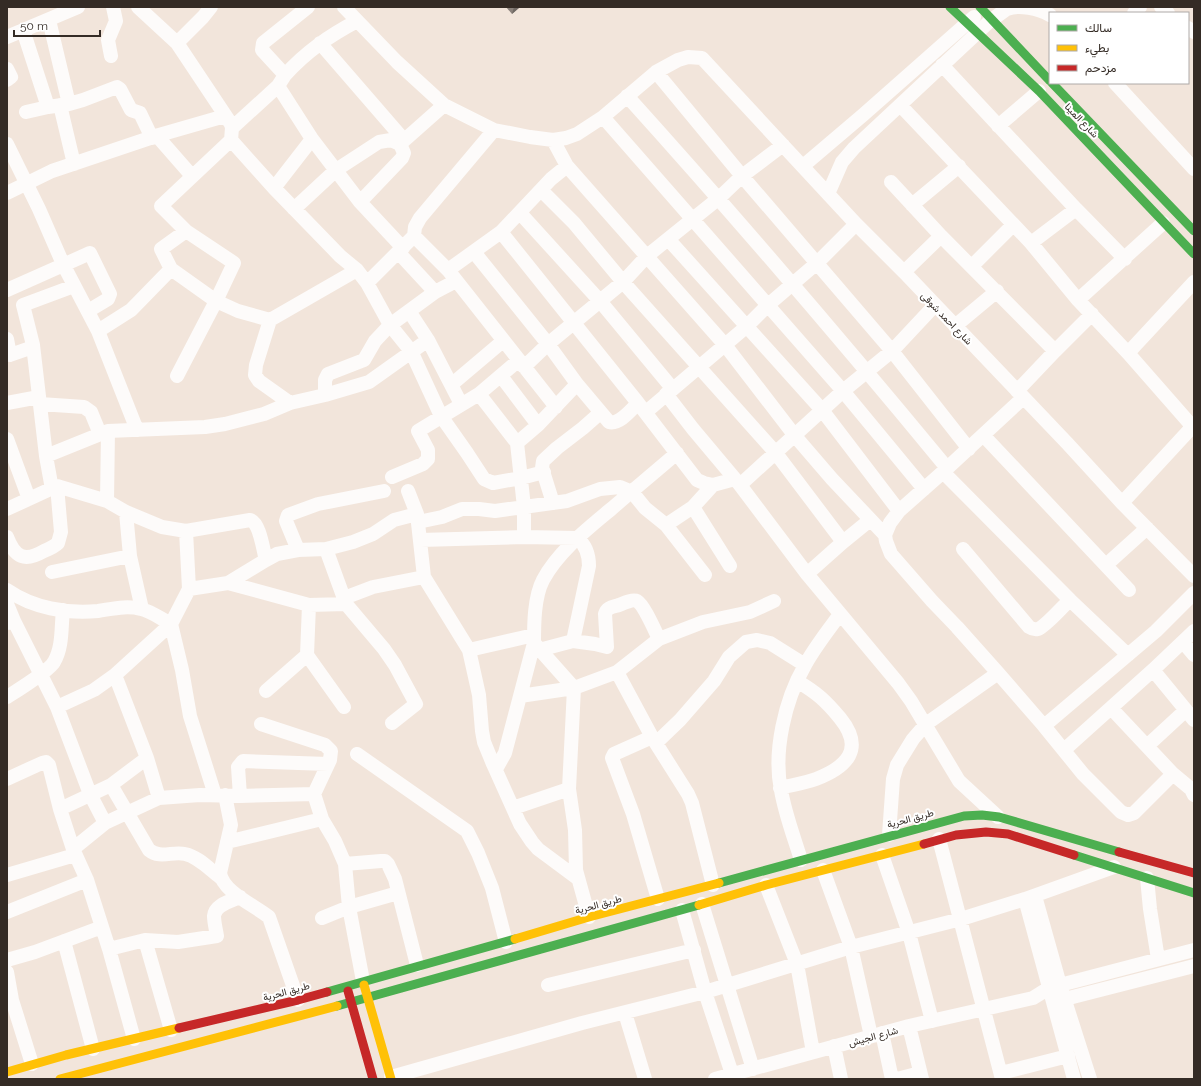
<svg xmlns="http://www.w3.org/2000/svg" width="1201" height="1086" font-family="Raleway,Vazirmatn,sans-serif">
<style>
.lines{fill:none;stroke-linecap:round;stroke-linejoin:round}
.street{stroke:#fdfbfa;stroke-width:14}
.fast{stroke:#4caf50;stroke-width:9}
.slow{stroke:#ffc107;stroke-width:9}
.jam{stroke:#c62828;stroke-width:9}
.wall{fill:#8a817b}
.shaded-wall{fill:#706964}
.labels{text-anchor:middle;stroke-width:4;stroke-linejoin:round;paint-order:stroke}
.street-label{font-size:10px;fill:#342b25;stroke:#fff}
</style>
<rect width="100%" height="100%" fill="#f2e5db"/>
<g class="lines">
<path class="street" d="M138,7L177,43L231,124L232,128L231,140L274,188L340,256L357,270L367,283L390,325L411,351L441,416L467,453L484,479L493,483L521,478L544,472
M308,7L263,43L262,50L285,75L278,86L312,139L360,202L403,248
M344,7L397,62L444,105L494,130L530,137L553,140L566,138L577,134L603,117L656,72L678,60L688,57L702,58L856,224L904,272L1067,443L1122,503L1194,576
M1161,7L1168,13
M1134,13L1140,7
M49,20L69,104
M1188,28L1194,32
M23,30L48,107L69,104L83,100L117,87L120,89L131,110L140,113L152,138
M7,37L78,7
M177,43L203,17L211,7
M320,43L404,140
M111,56L108,40L116,21L113,7
M942,65L1076,209L1125,259
M7,69L11,77L7,80
M656,72L742,176L892,351L969,449
M285,75C307,51 329,36 357,21
M1115,83L1194,169
M627,96C737,218 843,342 947,468
M60,105L74,164
M900,105L1031,243L1078,300L1128,353L1192,426
M26,112L48,107
M603,117L843,391L924,489
M998,126L1039,91
M232,128L278,86
M157,136L192,176
M553,140L567,166L725,345L795,436L832,479L885,535
M7,144L39,209L63,264L98,331L137,430
M400,144L444,105
M803,166L863,115L974,17
M891,182L941,236L1055,351
M274,188L312,139
M541,190L574,223L623,282L775,452L843,542L807,574
M7,193L52,171L159,135L225,116
M828,194L842,162L854,148L991,20C996,17 1002,12 1007,9C1019,4 1039,9 1050,15
M912,205L959,166
M294,209L336,170L379,142L391,140L400,144L404,153L402,158L360,202
M520,213L600,301L672,388
M186,231L161,249L171,269L216,301L238,311L270,320L357,270
M501,232L638,403
M414,236L448,270L556,407
M668,239L822,410L899,511
M1031,243L1076,209
M398,252L435,292
M474,252L548,344L577,384L538,425L517,443
M972,266L1013,225
M448,270L501,232L551,179L567,166
M904,272L941,236
M367,283L414,236L415,227L420,218L494,130
M7,290L90,253L110,294L108,299L88,311
M1078,300L1163,223
M409,311L428,340L461,404
M270,320L256,365L255,375L259,381L290,403
M955,326L997,291
M98,331L131,310L171,269
M7,339L10,355L33,347
M1128,353L1194,282
M524,367L548,344L623,282L647,256L719,198L742,176L783,145
M177,376L216,301L234,263L186,231L161,206L231,140
M501,376L538,425
M577,384L609,422C619,425 631,410 638,403L697,480L704,483L713,485L735,479
M451,385L503,341
M1017,391L1055,351L1092,314
M479,394L517,443L524,507V537
M666,394L693,429L740,485L807,574L898,683L911,701L959,781L998,817
M325,395V380L328,374L364,360L375,341L390,325L435,292L456,281
M1023,398L943,472L899,511L890,523L885,535L886,541L891,554L932,601L957,627L998,673L1044,726L1083,774L1121,812L1128,815L1134,813L1173,774
M7,403L39,397
M40,404L84,407L91,412L100,434
M646,412L746,327L768,305L817,263L856,224
M983,435L1129,590
M7,439L29,499
M46,456L108,431L205,427L225,424L264,414L290,403L325,395L369,382L428,340
M943,472L1070,600L1128,655
M392,477L423,464L428,459V450L418,431L479,394L519,360
M740,485L843,391L892,351L935,305
M52,489L46,456L33,345L23,305L74,286
M408,491L417,514L424,577L469,650L479,695L482,731L484,742L493,764L520,824L532,842L538,849L577,878
M107,501L108,431
M553,503L542,468L543,461L557,448L583,428L600,413
M1122,503L1194,425
M693,507L713,485
M7,509L57,486L107,501L126,512L162,527L186,531L250,520C260,523 263,550 266,560
M126,512L130,556L142,609
M418,522L442,517L462,509H479L495,511L567,501L600,489L620,487L632,492L645,508L666,525L705,575
M666,525L693,507L730,566
M7,537C15,558 25,562 44,551C49,549 54,547 58,543L61,532L57,486
M420,540L524,537L577,538C586,545 589,554 589,566L573,641
M843,542L870,520
M326,549L346,604L384,649L395,665L416,704L392,723
M963,549L1029,627C1032,629 1034,630 1038,629C1045,627 1063,606 1070,600
M298,550L286,521L288,515L318,504L384,491
M1106,565L1147,528
M52,572L130,556
M228,583L266,560L277,554L298,550L326,549L353,542L373,534L394,520L417,514
M189,589L228,583L309,605L346,604
M7,590C33,608 67,614 98,611C112,609 127,605 141,609C151,611 161,619 171,624L182,670L190,716L215,795
M344,598L373,587L424,577
M7,604L14,621L7,623
M309,605L307,655L344,707
M14,621L57,707L90,794L105,823
M1183,642L1194,655
M469,650L534,635
M539,650L573,641L595,644L607,647L605,614C607,607 613,607 619,605C624,603 633,599 637,601C644,605 655,631 659,639
M1153,670L1194,720
M617,672L652,737L688,794L692,803L713,885
M115,675L147,758L159,798
M266,691L307,655
M520,696L574,688L617,672L659,639L703,622L750,612L774,601
M7,697C18,690 49,671 54,662C63,647 61,627 63,610
M57,707L94,690L115,675L171,624L189,589L186,531
M1111,708L1173,774L1191,789L1194,795
M261,724L325,745L331,751L330,760L314,794L322,819L335,841L345,864L349,907L363,981
M1044,726L1156,631L1194,593
M652,737L614,754L612,758L633,814L658,899
M656,743L680,720L714,681L729,657L746,642L757,640L770,643L805,665
M1147,746L1186,710
M1064,750L1153,670L1194,631
M357,754L467,831L478,853L492,888L506,942
M496,769L505,753L534,643
M7,779L42,763L46,762L49,765L60,809L73,849L87,880L109,949L134,1039
M111,785L149,850C160,859 173,851 185,854C199,857 210,870 221,878
M780,788C792,785 805,783 816,779C847,767 865,749 840,718C825,700 817,693 797,681
M225,795L231,825L220,873C223,892 254,905 269,917L298,1000
M240,796L238,767L243,761L328,764
M513,808L569,789
M60,809L111,785L147,758
M889,835L893,779L897,765L913,739L926,724L998,673
M939,839L1002,1079
M227,842L322,819
M73,849L105,823L159,798L200,795L240,796L314,794
M882,855L909,933L932,1021
M801,860C794,837 785,814 781,790C773,752 785,700 804,667C814,648 828,631 840,614
M345,864L381,861H385L388,864L395,879L417,965
M823,870L851,947L871,1036
M7,875L75,855
M1147,878L1150,909L1158,959
M766,885L797,964L813,1052
M1035,896L1060,985L1090,1079
M1025,899L1074,1079
M702,904L753,1069
M682,910L705,992L732,1074
M7,912L87,880
M589,917L576,870L575,830L569,789L574,688L534,643C534,625 534,597 543,580C558,552 586,530 610,510C632,491 655,472 677,453
M322,918L349,907L398,893
M64,941L93,1049
M109,949L145,940
M7,960L35,952L102,927
M7,972L12,1000L32,1064
M548,985L694,950
M1057,1001L1194,966
M625,1013L645,1079
M909,1026L922,1079
M171,1030L145,940L178,942L217,936C216,930 214,922 214,916C215,904 232,901 240,897
M882,1033L892,1079
M834,1046L841,1079
M1001,1073L1068,1056
M391,1077L582,1023L705,992L851,947L961,919L1025,899L1114,867
M715,1079L909,1026L1033,998L1049,988L1060,985L1194,950
M897,1079L920,1073"/>
<path class="fast" d="M950,7L1039,91L1194,254
M980,7L1050,81
M1052,83L1194,231
M1074,855L1194,893
M719,883L964,816L982,815L999,817L1119,852
M327,992L515,939
M337,1006L699,905"/>
<path class="slow" d="M699,905L766,885L924,844
M515,939L589,917L719,883
M364,985L391,1079
M7,1072L66,1055L179,1028
M60,1079L337,1006"/>
<path class="jam" d="M924,844L956,835L986,832L1008,834L1074,855
M1119,852L1194,873
M348,991L373,1079
M179,1028L298,1000L327,992"/>
</g>
<path class="wall" d="M506,7H520L512,14Z"/>
<path class="shaded-wall" d="M514,7H520L512,14Z"/>
<g class="labels">
<g class="street-label">
<text transform="translate(1082 120) rotate(46)" y="4">شارع المينا</text>
<text transform="translate(947 318) rotate(46)" y="4">شارع احمد شوقى</text>
<text transform="translate(910 818) rotate(-15)" y="4">طريق الحرية</text>
<text transform="translate(598 904) rotate(-15)" y="4">طريق الحرية</text>
<text transform="translate(286 991) rotate(-15)" y="4">طريق الحرية</text>
<text transform="translate(873 1036) rotate(-15)" y="4">شارع الجيش</text>
</g>
</g>
<rect width="1201" height="1086" fill="none" stroke="#342b25" stroke-width="16"/>
<rect x="1049" y="12" width="140" height="72" fill="#ffffff" stroke="#aeaaa8"/>
<rect x="1057" y="25" width="20" height="6" fill="#4caf50" stroke="#aeaaa8"/>
<text x="1085" y="32" font-size="12" fill="#342b25">سالك</text>
<rect x="1057" y="45" width="20" height="6" fill="#ffc107" stroke="#aeaaa8"/>
<text x="1085" y="52" font-size="12" fill="#342b25">بطيء</text>
<rect x="1057" y="65" width="20" height="6" fill="#c62828" stroke="#aeaaa8"/>
<text x="1085" y="72" font-size="12" fill="#342b25">مزدحم</text>
<path d="M14 30v6h86v-6" fill="none" stroke="#342b25" stroke-width="2"/>
<text x="20" y="30" font-size="12" fill="#342b25" stroke="#ffffff" stroke-width="3" paint-order="stroke">50 m</text>
</svg>
